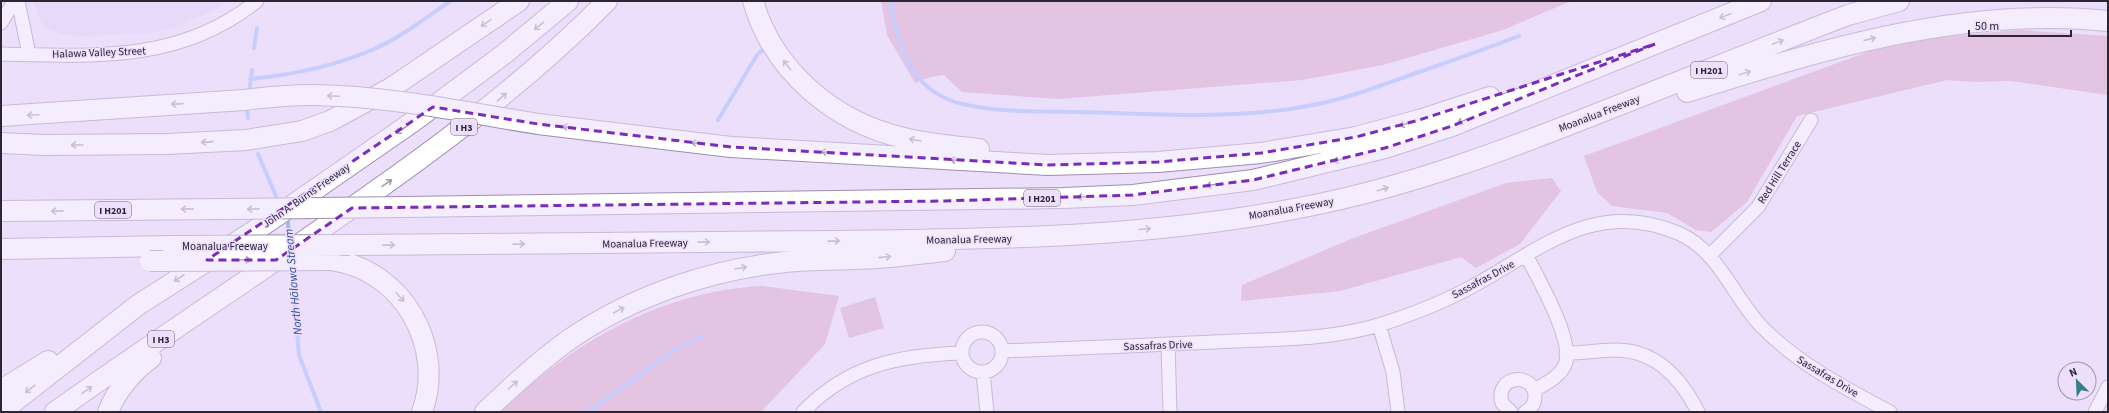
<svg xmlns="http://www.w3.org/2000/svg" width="2109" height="413" font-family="'Source Sans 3',sans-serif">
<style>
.built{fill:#e1d3f5}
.green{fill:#d9a4c3}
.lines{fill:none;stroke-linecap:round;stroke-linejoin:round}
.stream{stroke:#9bb9fd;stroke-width:4}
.minor-casing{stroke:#9d8fb0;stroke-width:15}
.highway-casing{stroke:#9d8fb0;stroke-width:22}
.minor{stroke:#fff;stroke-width:13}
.highway{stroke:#fff;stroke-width:20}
.highway-bridge-casing{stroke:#9d8fb0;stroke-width:22;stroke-linecap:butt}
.highway-bridge{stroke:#fff;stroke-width:20}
.oneway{stroke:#a09da3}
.marked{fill:none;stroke:#7b2cbf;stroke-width:3;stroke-dasharray:8 5;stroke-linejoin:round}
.labels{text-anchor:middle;stroke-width:3;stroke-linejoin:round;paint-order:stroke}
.shield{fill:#ebdffb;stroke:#655e6f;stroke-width:1}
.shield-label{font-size:10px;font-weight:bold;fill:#2b2633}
.street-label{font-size:11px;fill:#2b2633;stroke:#ebdffb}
.water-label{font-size:12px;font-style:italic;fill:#2f4c9b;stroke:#ebdffb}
</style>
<rect width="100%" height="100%" fill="#ebdffb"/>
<path class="built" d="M33,1H227L216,9L174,27L149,33L80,36L62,34L50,29L42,23Z"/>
<path class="green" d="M881,1H1571L1503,30L1383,65L1302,80L1058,99L962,92L944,75L931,77L915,83L887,35Z
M2018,30L2108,36V95L2011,81L1975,82L1947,80L1797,116L1747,202L1711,232L1696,230L1667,213L1612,206L1597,192L1584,156L1873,50L1939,37Z
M1552,178L1561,191L1520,244L1476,268L1461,257L1340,291L1241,301L1242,285L1351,239L1506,183Z
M762,286L839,296L825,344L761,412H501C572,342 662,291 762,286Z
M875,297L884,328L849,338L840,308Z"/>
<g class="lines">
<path class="stream" d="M891,1C896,40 907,80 945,98C976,113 1047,112 1082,112C1157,114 1234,120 1308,106C1347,99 1382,85 1419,72C1453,60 1486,49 1519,36
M254,48L257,28
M250,79C292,75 334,66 372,50C400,38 426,18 450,1
M249,93L252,70
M247,106L248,118
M718,120L757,55L768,45
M258,154L279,203
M285,216L288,223L289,239
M292,266L299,355L321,412
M588,412L673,351L704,335"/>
<defs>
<path id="minor" d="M18,1L29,54
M1,23L14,1
M1,54C94,56 180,63 257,1
M1526,255C1538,278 1572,337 1566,362C1562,376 1545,384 1534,390
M1709,256L1758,207L1811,120
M1379,325L1393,372L1398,412
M962 352a20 20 0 1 1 40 0a20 20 0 1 1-40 0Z
M1168,344L1170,412
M1002,351C1080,348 1157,345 1235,341C1283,339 1335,339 1382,324C1413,314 1444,302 1473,286C1541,249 1595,198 1678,233C1720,251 1733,298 1763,328C1800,365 1845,388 1890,412
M1566,353C1584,353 1601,350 1618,350C1657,351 1682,380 1698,412
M983,372L987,412
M803,412C848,365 900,355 962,353
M1511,412L1502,403C1494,375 1535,371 1535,397C1535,404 1530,409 1525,412
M2095,412L2108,387"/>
<path id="highway" d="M753,1C773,71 834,122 904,138C928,144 954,146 979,149
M1687,92C1823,49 1963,6 2108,21
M1,116L244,100
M538,124L731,147L1048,165L1158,162L1261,153L1356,137L1419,120L1490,97
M1,143L44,145L167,144L246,140L302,131L330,121L391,88L519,1
M404,207L1063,198L1133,195L1253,180L1385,148L1452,126L1761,1
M1,211L226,209
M350,245C511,244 673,243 835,241C992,239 1150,238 1304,207C1408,187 1506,150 1604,111C1686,79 1767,46 1848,15L1899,1
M1,249L172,246
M331,260C402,269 446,346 422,412
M1,390L48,361
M1,412L138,305L271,220L414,121L503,55L568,1
M55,412C160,337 269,267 374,192C456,134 536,73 607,1
M108,412C116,391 133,371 151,358
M485,412C512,386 539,361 570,339C633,296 709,270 785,262C815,259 845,260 876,258C899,257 922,253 945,251"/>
</defs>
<use href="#minor" class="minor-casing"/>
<use href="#highway" class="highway-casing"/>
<use href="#minor" class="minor"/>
<use href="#highway" class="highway"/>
<defs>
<path id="highway-bridge" d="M244,100C267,97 290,95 314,95C389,96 464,112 538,124
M226,209L404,207
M172,246L350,245
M150,261L331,260"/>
</defs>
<use href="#highway-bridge" class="highway-bridge-casing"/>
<use href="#highway-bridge" class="highway-bridge"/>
</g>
<defs><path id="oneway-shaft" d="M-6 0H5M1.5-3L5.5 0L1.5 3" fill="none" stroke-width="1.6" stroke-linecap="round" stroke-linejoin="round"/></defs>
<g class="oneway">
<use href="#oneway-shaft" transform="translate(1725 16) rotate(158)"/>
<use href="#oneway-shaft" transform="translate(486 23) rotate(146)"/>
<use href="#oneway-shaft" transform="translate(539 26) rotate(141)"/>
<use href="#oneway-shaft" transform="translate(1870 39) rotate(-13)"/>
<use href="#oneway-shaft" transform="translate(1778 42) rotate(-21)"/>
<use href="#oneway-shaft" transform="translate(787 65) rotate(-128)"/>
<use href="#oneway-shaft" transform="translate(1745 73) rotate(-17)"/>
<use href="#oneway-shaft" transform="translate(333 96) rotate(-177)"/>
<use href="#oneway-shaft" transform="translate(502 97) rotate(-41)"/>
<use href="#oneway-shaft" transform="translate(177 104) rotate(176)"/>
<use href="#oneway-shaft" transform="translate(33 115) rotate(177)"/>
<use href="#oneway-shaft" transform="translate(1463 121) rotate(158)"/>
<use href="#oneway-shaft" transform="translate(1405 124) rotate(165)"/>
<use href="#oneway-shaft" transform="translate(568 127) rotate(-173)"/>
<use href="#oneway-shaft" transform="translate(401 130) rotate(146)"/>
<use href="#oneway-shaft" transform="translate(915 140) rotate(-170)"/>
<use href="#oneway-shaft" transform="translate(207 142) rotate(176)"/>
<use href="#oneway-shaft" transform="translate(697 143) rotate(-173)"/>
<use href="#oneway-shaft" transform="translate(77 145) rotate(180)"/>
<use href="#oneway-shaft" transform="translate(827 152) rotate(-177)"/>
<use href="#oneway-shaft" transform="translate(956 160) rotate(-177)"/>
<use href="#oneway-shaft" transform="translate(1339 160) rotate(165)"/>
<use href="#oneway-shaft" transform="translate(387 183) rotate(-35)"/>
<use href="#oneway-shaft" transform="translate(1212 185) rotate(172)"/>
<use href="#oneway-shaft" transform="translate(1383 189) rotate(-16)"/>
<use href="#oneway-shaft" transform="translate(1083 197) rotate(177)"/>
<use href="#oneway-shaft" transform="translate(187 209) rotate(179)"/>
<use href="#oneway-shaft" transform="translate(253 209) rotate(179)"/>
<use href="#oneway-shaft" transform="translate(57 211) rotate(179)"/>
<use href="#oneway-shaft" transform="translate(1145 229) rotate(-5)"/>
<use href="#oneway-shaft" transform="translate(834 241) rotate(-1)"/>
<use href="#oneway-shaft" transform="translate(704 242) rotate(-1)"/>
<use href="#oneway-shaft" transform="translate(519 244) rotate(-1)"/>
<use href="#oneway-shaft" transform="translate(389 245) rotate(-1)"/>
<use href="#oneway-shaft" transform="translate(885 257) rotate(-6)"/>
<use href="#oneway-shaft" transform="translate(245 260)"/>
<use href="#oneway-shaft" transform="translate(741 268) rotate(-10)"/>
<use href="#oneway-shaft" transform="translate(179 278) rotate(147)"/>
<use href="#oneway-shaft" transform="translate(400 297) rotate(48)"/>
<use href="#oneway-shaft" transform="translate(619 310) rotate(-28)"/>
<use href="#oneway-shaft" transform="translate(513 385) rotate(-42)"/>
<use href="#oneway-shaft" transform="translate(30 389) rotate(142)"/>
<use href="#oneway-shaft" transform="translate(87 390) rotate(-35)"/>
</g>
<path d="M0 0H2109V413H0ZM1655,44L1452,126L1385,148L1253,180L1133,195L944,201L352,208L276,260H207L433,107L538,124L731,147L1048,165L1158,162L1261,153L1356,137L1419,120Z" fill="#ebdffb" fill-opacity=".55" fill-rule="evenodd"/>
<path class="marked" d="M1655,44L1452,126L1385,148L1253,180L1133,195L944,201L352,208L276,260H207L433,107L538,124L731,147L1048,165L1158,162L1261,153L1356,137L1419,120Z"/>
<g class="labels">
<g class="shield">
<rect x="1691" y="62" width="36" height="16" rx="3"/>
<rect x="451" y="119" width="26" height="16" rx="3"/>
<rect x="1024" y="190" width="36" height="16" rx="3"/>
<rect x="95" y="202" width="36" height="16" rx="3"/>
<rect x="148" y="331" width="26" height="16" rx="3"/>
</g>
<g class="shield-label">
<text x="1709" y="74">I H201</text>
<text x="464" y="131">I H3</text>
<text x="1042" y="202">I H201</text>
<text x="113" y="214">I H201</text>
<text x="161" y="343">I H3</text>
</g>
<g class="street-label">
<text transform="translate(99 52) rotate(-2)" y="4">Halawa Valley Street</text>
<text transform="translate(1599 113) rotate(-21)" y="4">Moanalua Freeway</text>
<text transform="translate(1779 172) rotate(-58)" y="4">Red Hill Terrace</text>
<text transform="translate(306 195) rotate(-35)" y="4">John A. Burns Freeway</text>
<text transform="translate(1291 208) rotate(-10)" y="4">Moanalua Freeway</text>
<text transform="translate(969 239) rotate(-1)" y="4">Moanalua Freeway</text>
<text transform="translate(645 243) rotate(-1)" y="4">Moanalua Freeway</text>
<text x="225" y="250">Moanalua Freeway</text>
<text transform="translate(1483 279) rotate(-28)" y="4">Sassafras Drive</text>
<text transform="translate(1158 345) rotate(-2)" y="4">Sassafras Drive</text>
<text transform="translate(1828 376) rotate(31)" y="4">Sassafras Drive</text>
</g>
<g class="water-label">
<text transform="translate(293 282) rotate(-95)" y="4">North Hālawa Stream</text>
</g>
</g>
<rect width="2109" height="413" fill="none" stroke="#2b2633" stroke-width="4"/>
<g transform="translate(2077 381) rotate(336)"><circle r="19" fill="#ebdffb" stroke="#9e95ab"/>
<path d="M0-3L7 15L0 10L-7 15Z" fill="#377e88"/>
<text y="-6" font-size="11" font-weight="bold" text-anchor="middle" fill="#2b2633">N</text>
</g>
<path d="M1969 30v6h102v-6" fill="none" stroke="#2b2633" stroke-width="2"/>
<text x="1975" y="30" font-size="12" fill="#2b2633" stroke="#ebdffb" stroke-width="3" paint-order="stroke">50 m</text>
</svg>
